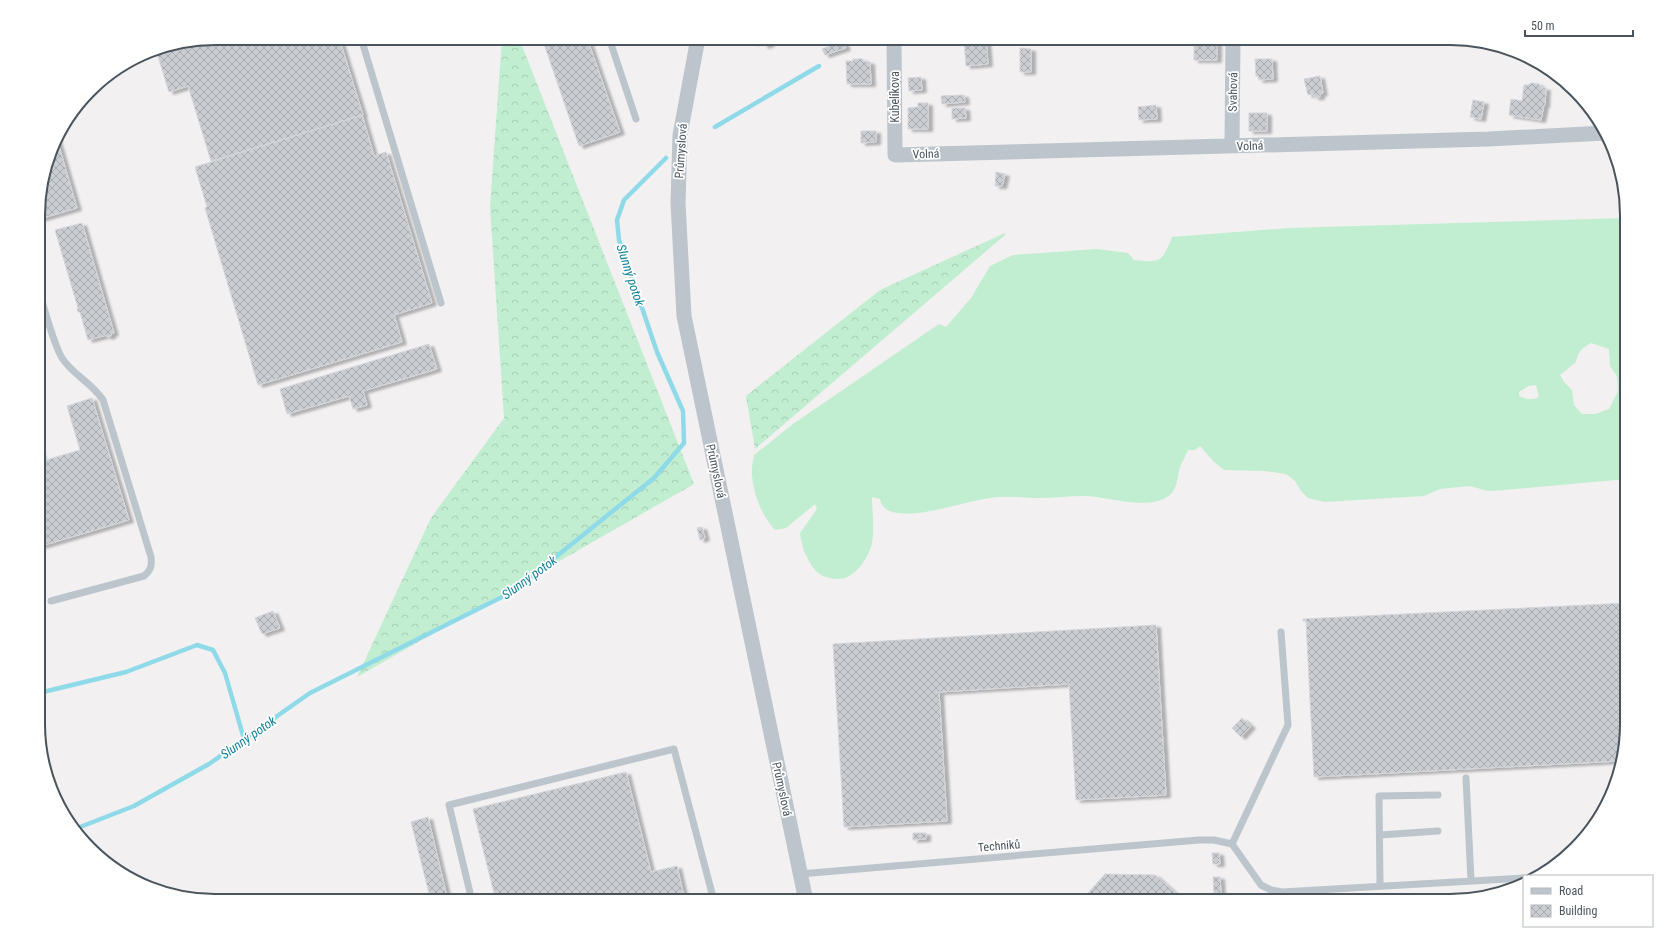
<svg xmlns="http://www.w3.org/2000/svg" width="1665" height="939" font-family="'Roboto Condensed',sans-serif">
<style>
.grass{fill:#c1eed0;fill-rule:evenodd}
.forest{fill:url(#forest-crowns)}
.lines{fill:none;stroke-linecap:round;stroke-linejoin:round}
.stream{stroke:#8fdae9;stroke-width:4.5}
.building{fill:url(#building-cross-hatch);stroke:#d4d6db;filter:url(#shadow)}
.lane{stroke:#bcc5cc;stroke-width:7}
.street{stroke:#bcc5cc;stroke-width:15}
.labels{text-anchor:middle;stroke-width:3.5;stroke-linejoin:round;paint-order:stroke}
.street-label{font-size:12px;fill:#49545d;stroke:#fff}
.water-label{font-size:13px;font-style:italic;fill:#128297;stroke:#fff}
.rim{fill:none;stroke:#49545d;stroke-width:2}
</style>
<defs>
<pattern id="forest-crowns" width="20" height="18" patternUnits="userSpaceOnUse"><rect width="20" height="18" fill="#c1eed0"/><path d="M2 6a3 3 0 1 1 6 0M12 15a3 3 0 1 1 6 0" fill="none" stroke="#a7ceb5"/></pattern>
<pattern id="building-cross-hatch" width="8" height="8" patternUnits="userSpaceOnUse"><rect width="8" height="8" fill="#cacdd2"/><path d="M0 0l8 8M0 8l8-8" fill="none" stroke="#a6a9ae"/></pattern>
<filter id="shadow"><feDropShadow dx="4.5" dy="2.5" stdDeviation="1" flood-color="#0004"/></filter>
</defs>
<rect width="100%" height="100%" fill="#f2f0f0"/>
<path class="grass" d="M1627,218V479L1505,490L1488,491L1470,486L1440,489L1424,496L1324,502L1308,498L1301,491L1295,481L1286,474L1264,471L1224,470L1215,463L1200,446L1195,450H1188C1186,456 1182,461 1180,467C1177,476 1178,488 1170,495C1149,512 1108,496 1084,496C1069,496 1054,498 1038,498C1023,498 1005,495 990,498C965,501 907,523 886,509C882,506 881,503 880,499L872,497C872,514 876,534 870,550C866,560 858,571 849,576C840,582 822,578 815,570C807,560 801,546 800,533L817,509L815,504L786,528L775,530C762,515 754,497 752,476C751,470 753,461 754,455L793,424L939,324L946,327L971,298L990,266L1013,255L1097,249L1128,253L1134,260C1161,263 1162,262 1172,237L1289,228ZM1591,343L1609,349L1610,366L1617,376L1618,391L1609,409L1595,414H1582L1574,405L1572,390L1564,382L1560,375L1576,362L1578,354L1583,348ZM1536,385L1539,397C1532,401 1526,399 1519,396V392L1529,386Z"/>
<path class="forest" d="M502,38H519L694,484L357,677L431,518L504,418L490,207Z
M1005,233V235L755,449L746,396L880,290Z"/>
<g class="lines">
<path class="stream" d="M715,127L819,66
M39,693L126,672L197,645L213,650L225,673L244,739
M75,829L134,806L209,764L310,693L512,592L654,478L684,443L683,411L657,352L619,240L617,220L624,200L666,158"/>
</g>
<path class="building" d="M215,38H339L363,115L211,161L188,86L169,92L156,50Z
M542,38H587L620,132L579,146Z
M751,38H768L770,44L764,46L762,40L752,43Z
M986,38L988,64L966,66L964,40Z
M1195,38L1217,39V60H1194V39Z
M843,41L846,48L825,55L822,49Z
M1020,48L1031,49V72H1020Z
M853,59H863V61L870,62L871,84H847L846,61H853Z
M1255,59H1272L1273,79L1259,80L1258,76H1256Z
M1320,76L1323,93L1320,94V97H1314V94L1308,95L1304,79Z
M921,77L922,90L909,91L908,78Z
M1532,83L1539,84L1542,88H1546L1545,105H1544L1541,120L1509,115L1511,99L1522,101L1524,85H1528Z
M964,95L965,102L942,104L941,96Z
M1473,100L1484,102L1481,119L1470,117Z
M918,103H928V129H908V108L918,107Z
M1156,105L1157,119L1139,120L1138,107Z
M952,108H965L966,118L952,119Z
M1249,113H1267V131H1249Z
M362,115L374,156L386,152L432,303L394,315L402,342L258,385L205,208L207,207L195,167Z
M861,131H876V142L861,143Z
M56,136L77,208L39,219V192Z
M996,172L1005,174L1002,186H995Z
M82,223L114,333L111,334V336L107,337V335L88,340L80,312H78L77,309L78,308L55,230Z
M429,344L437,369L363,391L367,405L353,409L349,396L287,414L280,389Z
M92,398L129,520L41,546L39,542V449L43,461L80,450L67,406Z
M702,527L705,538L700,540L697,528Z
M1627,603V736L1619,761L1314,777L1306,621H1303V619Z
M273,611L280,628L262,634L255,618Z
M1156,625L1166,795L1076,800L1069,684L939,692L947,821L844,827L833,644Z
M1242,718L1251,726L1241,737L1232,728Z
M626,772L651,872L677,866L685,901H496L473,809Z
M428,817L448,901H431L411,822Z
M913,833H926V839L913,840Z
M1212,853H1219L1220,864H1213Z
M1105,874L1155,875L1184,901H1081Z
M1213,877H1220L1221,893L1214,894Z"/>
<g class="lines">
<path class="lane" d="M361,38L441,303
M609,38L636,119
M39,291C45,310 53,343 62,358C72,374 92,383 103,400L151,557C152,566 151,570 144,576L51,601
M1466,778L1471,881
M1380,835L1438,831
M1232,844L1288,725L1281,632
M800,874L1199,840H1214L1232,844L1261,885L1271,890L1282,892L1524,878
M1380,886L1379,796L1438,795
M472,901L449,805L674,749L714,901"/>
<path class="street" d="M698,38L680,135L678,203L684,316L806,901
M894,38L895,155L1489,139L1605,133
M1232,146L1233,38"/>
</g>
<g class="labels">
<g class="street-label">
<text transform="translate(1233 92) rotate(-89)" y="4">Svahová</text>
<text transform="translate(895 97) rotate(-90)" y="4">Kubelíkova</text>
<text transform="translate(1250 146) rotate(-2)" y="4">Volná</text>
<text transform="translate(681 151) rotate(-86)" y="4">Průmyslová</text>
<text transform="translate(926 154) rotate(-2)" y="4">Volná</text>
<text transform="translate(716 471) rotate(78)" y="4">Průmyslová</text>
<text transform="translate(782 789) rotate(78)" y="4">Průmyslová</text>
<text transform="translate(999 846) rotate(-5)" y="4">Techniků</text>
</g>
<g class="water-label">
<text transform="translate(631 275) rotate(72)" y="5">Slunný potok</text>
<text transform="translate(529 577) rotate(-36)" y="5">Slunný potok</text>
<text transform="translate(248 737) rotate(-35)" y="5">Slunný potok</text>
</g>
</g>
<path d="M0 0H1665V939H0ZM215 45H1450A170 170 0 0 1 1620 215V724A170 170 0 0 1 1450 894H215A170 170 0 0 1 45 724V215A170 170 0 0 1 215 45Z" fill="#fff" fill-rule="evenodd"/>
<path class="rim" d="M215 45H1450A170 170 0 0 1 1620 215V724A170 170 0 0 1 1450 894H215A170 170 0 0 1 45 724V215A170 170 0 0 1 215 45Z"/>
<rect x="1523" y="875" width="130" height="52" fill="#ffffff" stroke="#b6bbbe"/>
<rect x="1531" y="888" width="20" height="6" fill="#bcc5cc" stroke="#b6bbbe"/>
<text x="1559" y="895" font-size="12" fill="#49545d">Road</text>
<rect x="1531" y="905" width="20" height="12" fill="url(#building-cross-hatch)" stroke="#b6bbbe"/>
<text x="1559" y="915" font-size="12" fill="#49545d">Building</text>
<path d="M1525 30v6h108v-6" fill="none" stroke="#49545d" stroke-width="2"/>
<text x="1531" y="30" font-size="12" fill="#49545d" stroke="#ffffff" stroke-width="3" paint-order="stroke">50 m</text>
</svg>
